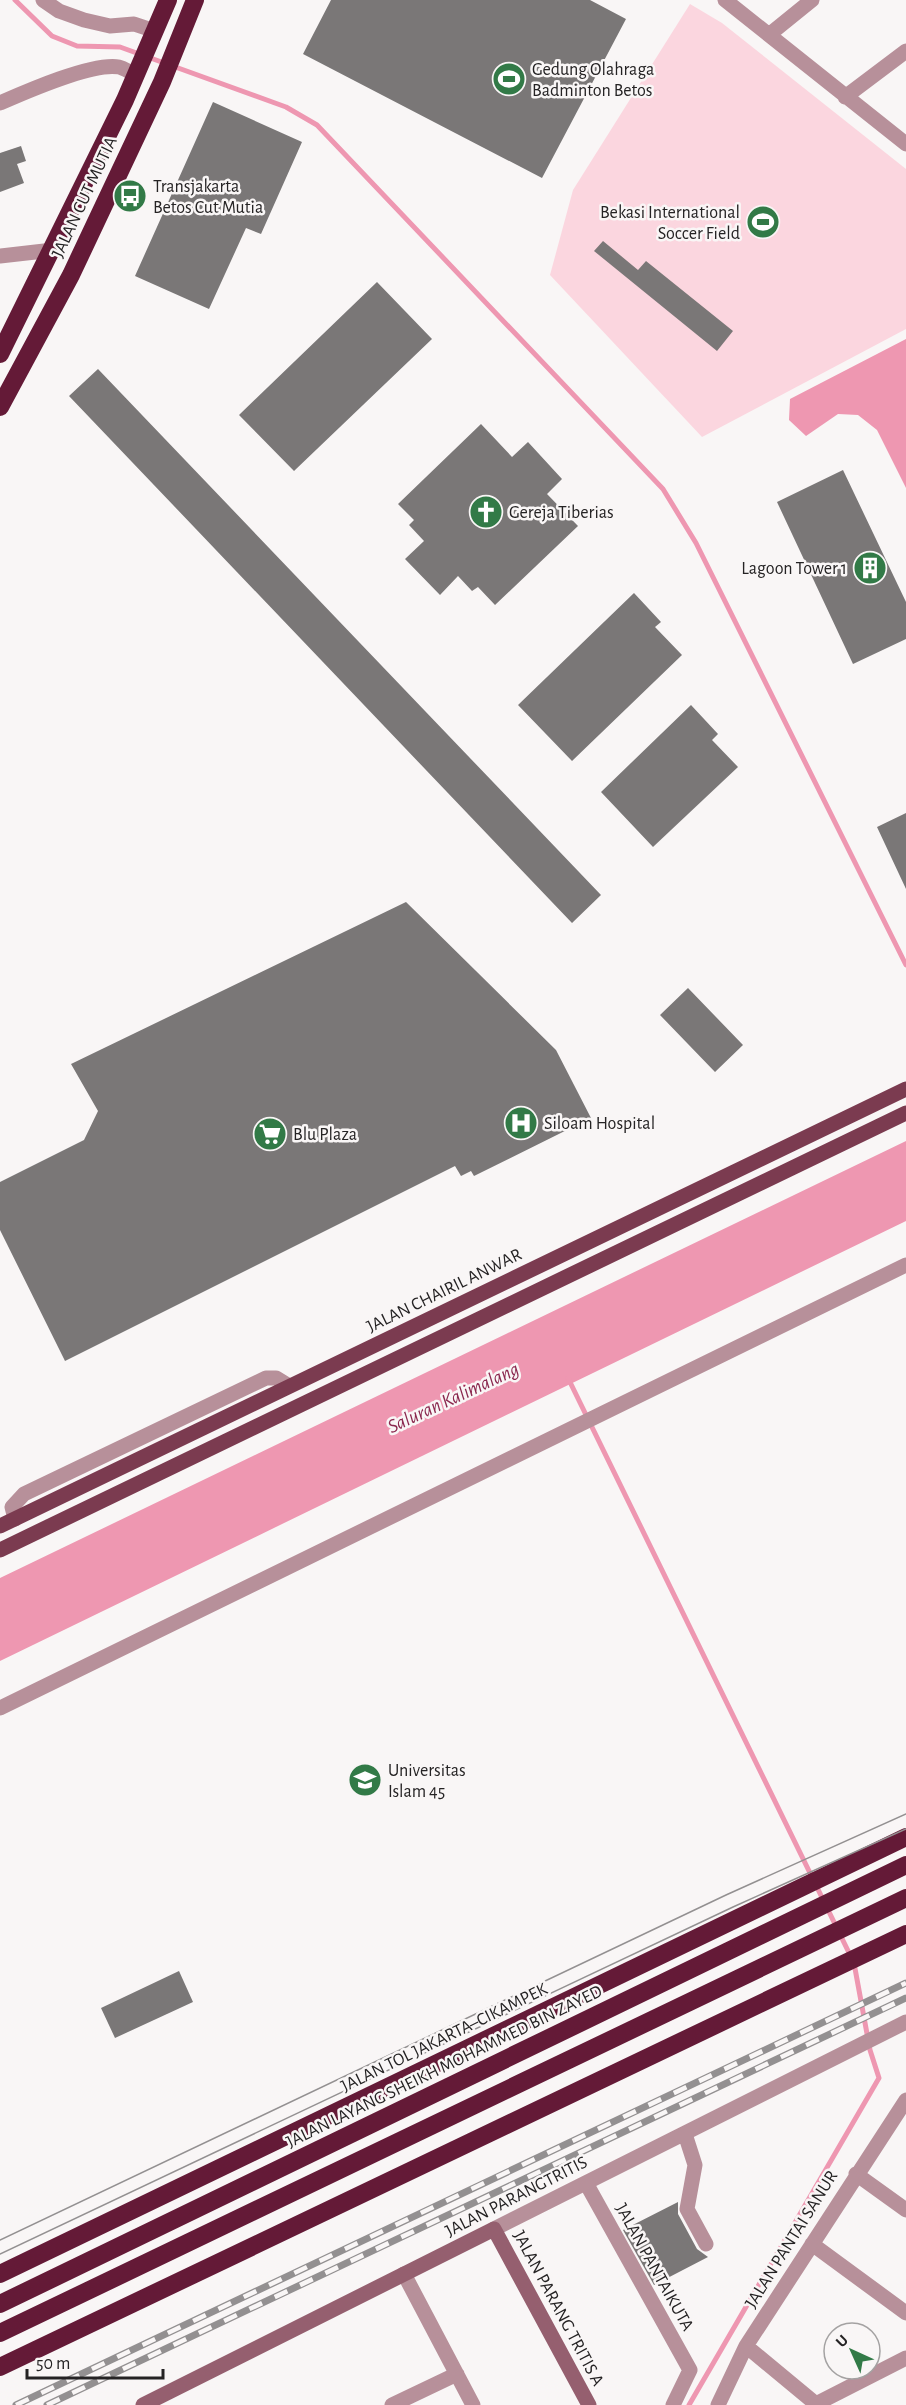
<svg xmlns="http://www.w3.org/2000/svg" width="906" height="2405" font-family="'Alegreya Sans',sans-serif">
<style>
.green{fill:#fbd6df}
.water{fill:#ee97b1}
.lines{fill:none;stroke-linecap:round;stroke-linejoin:round}
.stream{stroke:#ee97b1;stroke-width:5}
.building{fill:#7a7777}
.street{stroke:#b7909a;stroke-width:15}
.secondary{stroke:#955f6f;stroke-width:15}
.primary{stroke:#7b3b50;stroke-width:15}
.highway{stroke:#641a37;stroke-width:18}
.tram{stroke:#939091;stroke-width:1.5}
.rail-casing{stroke:#939091;stroke-width:7}
.rail{stroke:#f9f6f6;stroke-width:4.5;stroke-dasharray:14;stroke-linecap:butt}
.labels{text-anchor:middle;stroke-width:5;stroke-linejoin:round;paint-order:stroke}
.poi-label{font-size:18px;fill:#252324;stroke:#f9f6f6;text-anchor:start}
.street-label{font-size:18px;fill:#252324;stroke:#f9f6f6}
.water-label{font-size:20px;font-style:italic;fill:#8b284f;stroke:#f9f6f6}
</style>
<rect width="100%" height="100%" fill="#f9f6f6"/>
<path class="green" d="M690,4L722,23L906,169V329L702,437L550,275L573,190Z"/>
<path class="water" d="M906,339V488L877,430L858,415L838,414L806,436L789,420L790,399Z
M906,1141V1221L0,1661V1578Z"/>
<g class="lines">
<path class="stream" d="M15,0L52,36L77,46L120,47L286,107L317,125L663,489L696,543L906,965
M568,1378L854,1963L870,2050L879,2078L689,2405"/>
</g>
<path class="building" d="M331,0H590L626,19L542,178L303,54Z
M213,102L302,142L261,234L246,228L209,309L135,276Z
M21,146L26,161L17,164L24,183L0,192V153Z
M603,241L638,270L646,261L733,331L717,351L594,251Z
M377,282L432,339L294,471L239,415Z
M98,369L601,895L572,923L69,396Z
M481,424L512,457L528,442L562,479L547,494L578,526L495,605L478,587L472,591L458,576L440,595L405,559L424,541L409,525L414,520L398,504Z
M843,470L906,602V639L853,664L777,502Z
M634,593L661,622L655,627L682,655L572,761L518,705Z
M691,705L718,734L712,740L738,767L653,847L601,792Z
M906,813V889L877,827Z
M406,902L556,1050L591,1118L474,1176L471,1171L461,1176L455,1166L65,1361L0,1230V1182L84,1140L98,1111L71,1064Z
M688,988L743,1045L715,1072L660,1015Z
M179,1971L193,2002L115,2038L101,2008Z
M678,2202V2214L697,2249L708,2257L654,2285L623,2230Z"/>
<g class="lines">
<path class="street" d="M43,0L59,11L84,20L110,26L134,24L155,31
M725,0L906,144
M770,34L812,0
M845,97L906,51
M0,103C25,92 93,62 119,67C124,68 131,73 136,75
M0,256L53,250
M15,1519L12,1507L24,1494L266,1378H276L289,1386
M0,1708L906,1265
M685,2134L695,2165L687,2209L706,2244
M856,2174L906,2210
M586,2183L690,2370L673,2405
M494,2229L906,2022
M812,2244L906,2313
M404,2274L473,2405
M746,2346L816,2404
M392,2405L457,2374
M718,2405L746,2346L906,2100
M814,2405L906,2358"/>
<path class="secondary" d="M143,2405L494,2229L589,2405"/>
<path class="primary" d="M0,1526L906,1089
M0,1550L906,1113"/>
<path class="highway" d="M0,354L125,100L168,0
M0,407L71,275L162,82L195,0
M0,2274L906,1837
M0,2304L906,1865
M0,2333L906,1898
M0,2367L906,1934"/>
<path class="tram" d="M0,2240L726,1895L906,1814
M0,2254L733,1907L906,1829"/>
<defs>
<path id="rail" d="M16,2405L906,1983
M47,2405L906,1998"/>
</defs>
<use href="#rail" class="rail-casing"/>
<use href="#rail" class="rail"/>
</g>
<defs>
<symbol id="stadium-disc" viewBox="-11 -11 22 22"><circle r="9.5" fill="#327a47" stroke="#f9f6f6"/><path d="M0-5a6.5 5 0 1 0 0 10a6.5 5 0 1 0 0-10ZM-3.5-1.8h7v3.6h-7Z" fill="#fff"/></symbol>
<symbol id="bus-disc" viewBox="-11 -11 22 22"><circle r="9.5" fill="#327a47" stroke="#f9f6f6"/><path d="M-5-6H5V4H4V6H2V4H-2V6H-4V4H-5ZM-3.5-4V0h7V-4ZM-3.5 1.2v1.5H-2V1.2ZM2 1.2v1.5H3.5V1.2Z" fill="#fff"/></symbol>
<symbol id="church-disc" viewBox="-11 -11 22 22"><circle r="9.5" fill="#327a47" stroke="#f9f6f6"/><path d="M-1.2-6h2.4v3.5h3.3v2.4h-3.3V6h-2.4V-.1h-3.3v-2.4h3.3Z" fill="#fff"/></symbol>
<symbol id="building-disc" viewBox="-11 -11 22 22"><circle r="9.5" fill="#327a47" stroke="#f9f6f6"/><path d="M-4-6H4V6H1V3H-1V6H-4ZM-2.5-4.3h1.7v1.8h-1.7ZM.8-4.3h1.7v1.8H.8ZM-2.5-1h1.7V.8h-1.7ZM.8-1h1.7V.8H.8Z" fill="#fff"/></symbol>
<symbol id="hospital-disc" viewBox="-11 -11 22 22"><circle r="9.5" fill="#327a47" stroke="#f9f6f6"/><path d="M-5-5h3v3.5h4V-5h3V5h-3V1.5h-4V5h-3Z" fill="#fff"/></symbol>
<symbol id="supermarket-disc" viewBox="-11 -11 22 22"><circle r="9.5" fill="#327a47" stroke="#f9f6f6"/><path d="M-6-5.5h2.5l.6 2H6L4.5 2H-2.5L-4.4-4H-6ZM-1.5 3.2a1.3 1.3 0 1 0 .1 0ZM3 3.2a1.3 1.3 0 1 0 .1 0Z" fill="#fff"/></symbol>
<symbol id="university-disc" viewBox="-11 -11 22 22"><circle r="9.5" fill="#327a47" stroke="#f9f6f6"/><path d="M0-5L7-2L0 1L-7-2ZM-4 1L0 2.5L4 1V4Q0 6-4 4Z" fill="#fff"/></symbol>
</defs>
<g fill-rule="evenodd">
<use href="#stadium-disc" x="490" y="60" width="38" height="38"/>
<use href="#bus-disc" x="111" y="177" width="38" height="38"/>
<use href="#stadium-disc" x="744" y="203" width="38" height="38"/>
<use href="#church-disc" x="467" y="493" width="38" height="38"/>
<use href="#building-disc" x="851" y="549" width="38" height="38"/>
<use href="#hospital-disc" x="502" y="1104" width="38" height="38"/>
<use href="#supermarket-disc" x="251" y="1115" width="38" height="38"/>
<use href="#university-disc" x="346" y="1761" width="38" height="38"/>
</g>
<g class="labels">
<g class="poi-label">
<text x="532" y="75">Gedung Olahraga<tspan x="532" dy="21">Badminton Betos</tspan></text>
<text x="153" y="192">Transjakarta<tspan x="153" dy="21">Betos Cut Mutia</tspan></text>
<text x="740" y="218" text-anchor="end">Bekasi International<tspan x="740" dy="21">Soccer Field</tspan></text>
<text x="509" y="518">Gereja Tiberias</text>
<text x="847" y="574" text-anchor="end">Lagoon Tower 1</text>
<text x="544" y="1129">Siloam Hospital</text>
<text x="293" y="1140">Blu Plaza</text>
<text x="388" y="1776">Universitas<tspan x="388" dy="21">Islam 45</tspan></text>
</g>
<g class="street-label">
<text transform="translate(84 197) rotate(-65)" y="6">JALAN CUT MUTIA</text>
<text transform="translate(444 1290) rotate(-26)" y="6">JALAN CHAIRIL ANWAR</text>
<text transform="translate(444 2037) rotate(-26)" y="6">JALAN TOL JAKARTA–CIKAMPEK</text>
<text transform="translate(444 2066) rotate(-26)" y="6">JALAN LAYANG SHEIKH MOHAMMED BIN ZAYED</text>
<text transform="translate(516 2196) rotate(-27)" y="6">JALAN PARANGTRITIS</text>
<text transform="translate(791 2239) rotate(-58)" y="6">JALAN PANTAI SANUR</text>
<text transform="translate(655 2267) rotate(61)" y="6">JALAN PANTAIKUTA</text>
<text transform="translate(559 2308) rotate(62)" y="6">JALAN PARANG TRITIS A</text>
</g>
<g class="water-label">
<text transform="translate(453 1397) rotate(-25)" y="7">Saluran Kalimalang</text>
</g>
</g>
<g transform="translate(852 2351) rotate(315)"><circle r="28" fill="#f9f6f6" stroke="#a4a2a2" stroke-width="1.5"/>
<path d="M0-4.5L10 22L0 15L-10 22Z" fill="#327a47"/>
<text y="-9" font-size="16" font-weight="bold" text-anchor="middle" fill="#252324">U</text>
</g>
<path d="M27 2369v9h136v-9" fill="none" stroke="#252324" stroke-width="3"/>
<text x="36" y="2369" font-size="18" fill="#252324" stroke="#f9f6f6" stroke-width="4.5" paint-order="stroke">50 m</text>
</svg>
